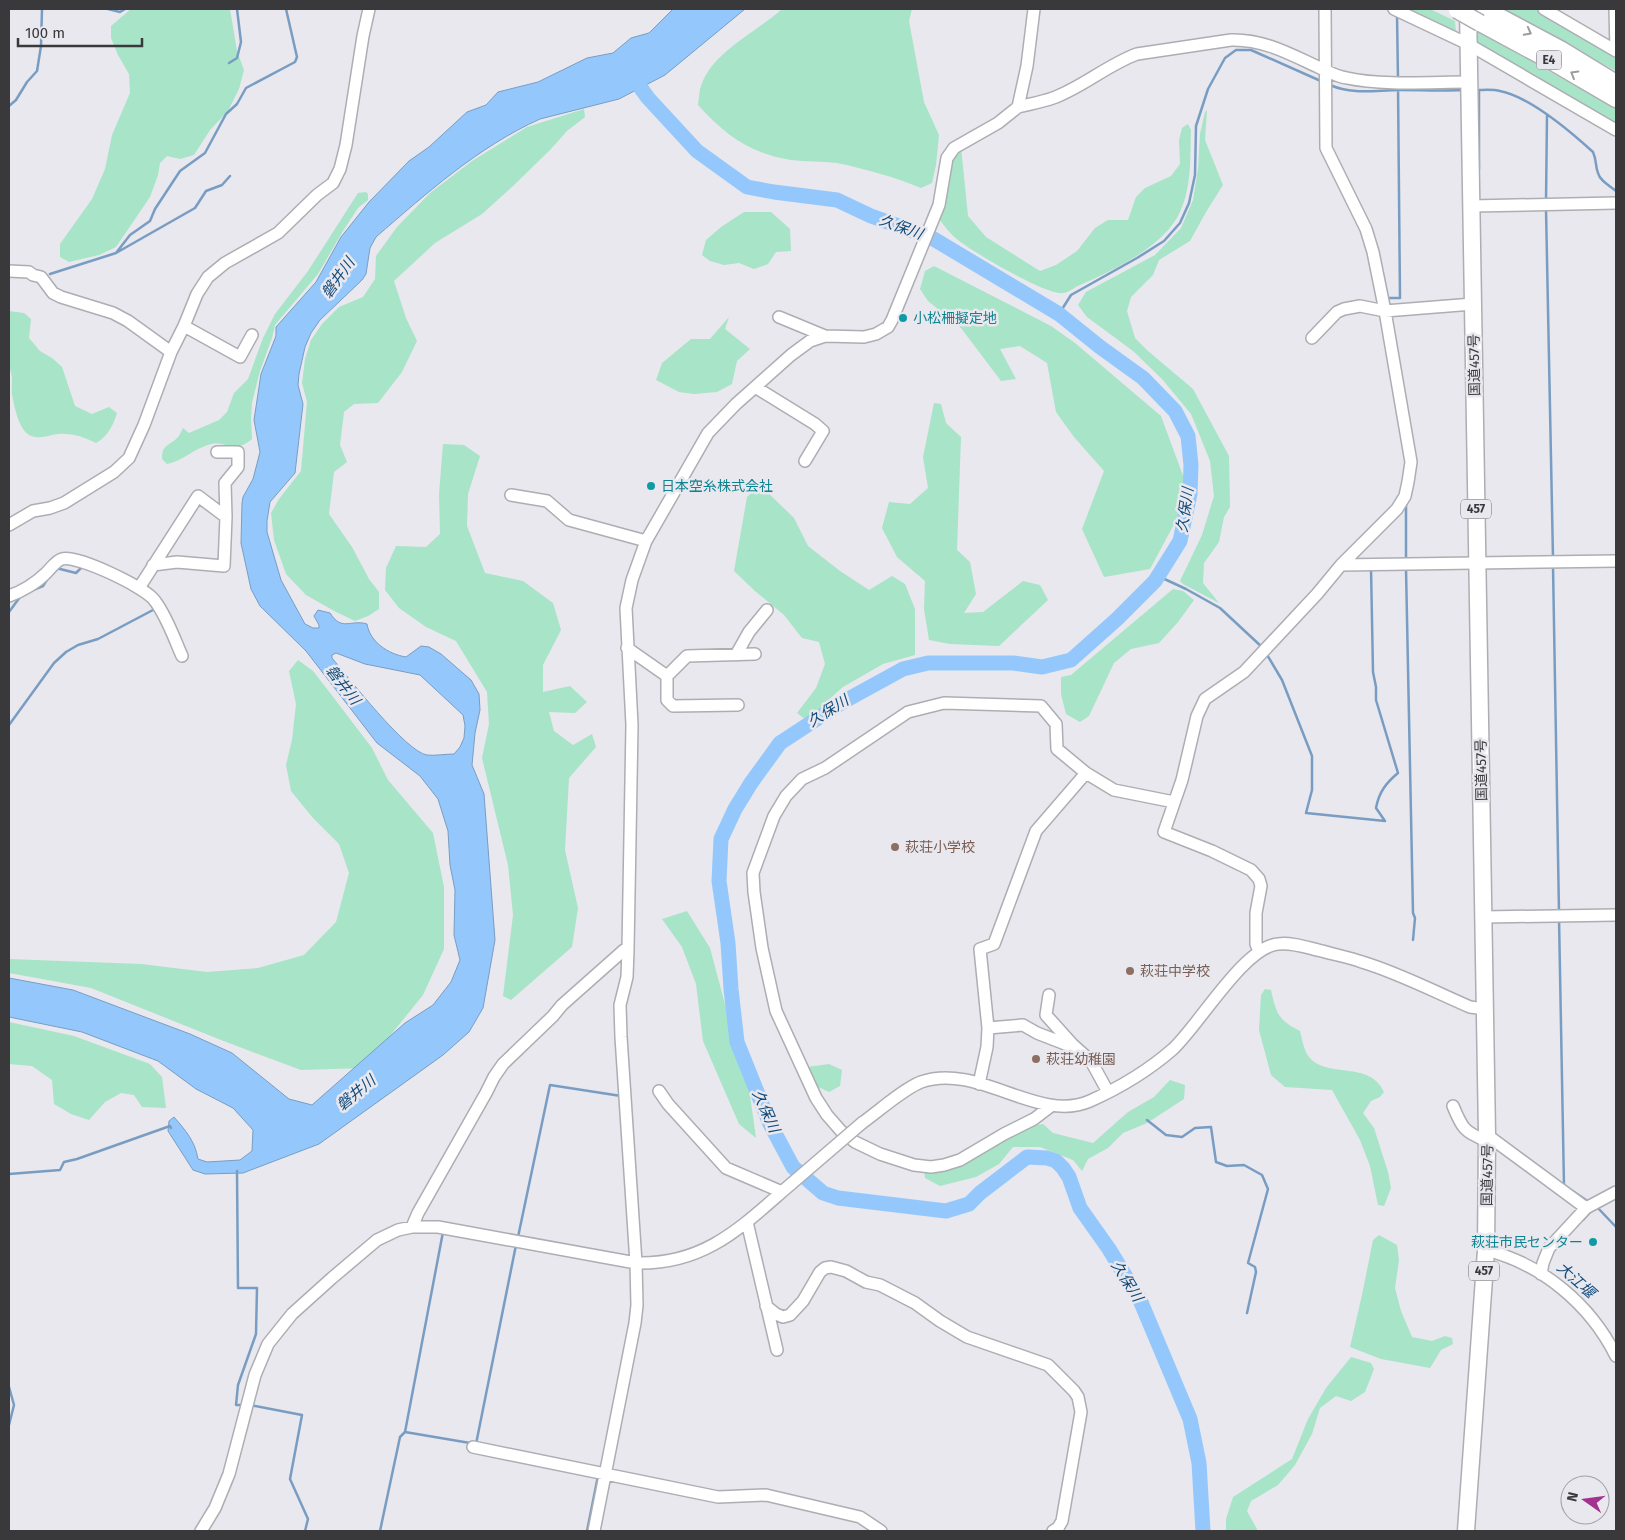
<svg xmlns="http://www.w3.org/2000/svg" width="1625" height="1540" font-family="'Fira Sans','Noto Sans JP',sans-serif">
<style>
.green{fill:#a8e4c7}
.water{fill:#94c8fc;stroke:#799dc2;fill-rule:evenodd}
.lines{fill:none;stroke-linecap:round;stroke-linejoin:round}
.stream{stroke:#799dc2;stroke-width:2.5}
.river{stroke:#94c8fc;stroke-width:15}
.minor-casing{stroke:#adaeb3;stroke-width:14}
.highway-casing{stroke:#adaeb3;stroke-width:19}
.minor{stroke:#fff;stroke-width:11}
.highway{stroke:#fff;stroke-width:16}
.minor-bridge-casing{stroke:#adaeb3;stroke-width:14;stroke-linecap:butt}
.highway-bridge-casing{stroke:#adaeb3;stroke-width:19;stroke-linecap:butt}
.minor-bridge{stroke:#fff;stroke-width:11}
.highway-bridge{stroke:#fff;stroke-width:16}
.oneway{stroke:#9c9c9e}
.culture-dot{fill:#0f9aa8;stroke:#e8e8ee;stroke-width:2}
.education-dot{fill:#8d6e63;stroke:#e8e8ee;stroke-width:2}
.labels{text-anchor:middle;stroke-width:5;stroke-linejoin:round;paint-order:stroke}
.shield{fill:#e8e8ee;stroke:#6e6e71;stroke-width:1}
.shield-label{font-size:12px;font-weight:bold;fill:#39393c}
.culture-label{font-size:14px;fill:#0d838f;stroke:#e8e8ee;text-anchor:start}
.street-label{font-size:14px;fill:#39393c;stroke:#e8e8ee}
.education-label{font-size:14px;fill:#785e54;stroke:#e8e8ee;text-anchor:start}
.water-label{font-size:15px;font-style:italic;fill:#114a79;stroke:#e8e8ee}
</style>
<rect width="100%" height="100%" fill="#e8e8ee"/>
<path class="green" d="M131,9H230L237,51L244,70L239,89L228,111L210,130L194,155L180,159L167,156L160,163L158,175L150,197L116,247L99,255L69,262L60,257V244L92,199L105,169L112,135L130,93L129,74L118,55L111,38V26Z
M782,9H912L909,21L924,102L939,135L936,165L932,183L921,188C894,177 866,169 837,163C822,161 806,162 791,160C751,154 725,135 698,105C699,99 699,91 701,86C712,52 757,32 782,9Z
M1400,9H1430L1455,21L1456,33Z
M1502,9H1536L1616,54V71Z
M1472,28L1616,109V123L1482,52L1474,42Z
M584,109L585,117L567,131L550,150L514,185L482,214L435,243L394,281L406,318L417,341L402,372L378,403L354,404L344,412L340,445L347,462L334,472L329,514L352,547L369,579L379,592V609L368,616L355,621L336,612L306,595L286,574L274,540L271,513L279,499L301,471L307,402L302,383L305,359L311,340L322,324L339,307L363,297L375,279L376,256L397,227L430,193L472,161L527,127Z
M1207,110L1205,140L1223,185L1206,212L1190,241L1159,260L1153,275L1131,297L1127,311L1135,338L1148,351L1193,389L1229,456L1230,507L1224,517L1219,542L1204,563L1203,583L1219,603L1183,584L1180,581L1202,535L1214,496L1210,461L1191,414L1162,379L1133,351L1087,317L1078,305L1086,292L1155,255L1181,228L1193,200L1198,169L1200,134L1205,112Z
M1188,124L1191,130C1190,158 1192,186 1180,212C1164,247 1113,270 1080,285C1075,287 1068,293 1063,293C1047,296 973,252 958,240C950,234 944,225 938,218L950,157L961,147L968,216L986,237L1040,271L1056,265L1077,251L1095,228L1108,220H1128L1136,197L1145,188L1171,176L1180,164L1179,140L1182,128Z
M366,192L368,194V200L358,208L343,231L318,274L275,325L272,338L260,371L252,403L251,418L252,439C235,454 227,441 211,444C194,448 183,461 167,464L162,459C162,445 167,447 176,439C179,437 181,432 183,428L189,433L219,420L227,412L234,393L248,379L263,338L275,314L308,271L358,193Z
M744,212H771L790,229L791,251L776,252L768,264L754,269L739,263L724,265L710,261L702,255L706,240L721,227Z
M934,266L1051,326L1075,343L1161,416L1185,481L1178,517L1150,569L1104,577L1082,529L1104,471L1074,437L1056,412L1047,363L1020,346L1000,349L1016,379L1001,381L961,328L928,301L920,289L925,271Z
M9,311L24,313L31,319L29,338L40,351L52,358L62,367L75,406L92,414L109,407L117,413C113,426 108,436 96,443C84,437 72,433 58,434C50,435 44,438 35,437C19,435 15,408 12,395C11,386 14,375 9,368Z
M729,317L725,329L750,349L737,361L732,384L717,392L694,394L679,392L656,380L662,363L691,339H710Z
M934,403L941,404L946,423L961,437L957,550L970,562L976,594L964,613L983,612L1023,581L1040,585L1048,600L999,646L950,644L929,640L924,609L925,581L897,557L882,528L889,502L910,504L928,488L923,457Z
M443,444L464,445L480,456L468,494L467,526L485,573L523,581L553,603L561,630L543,665V692L570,686L587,702L575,713L549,712L554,731L573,745L592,734L596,747L569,778L565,850L578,908L572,947L511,1000L503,996L513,915L508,865L482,758L489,724L487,692L456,641L426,627L399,608L385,590L386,568L396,546L426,547L440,534L439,494Z
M760,485L794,518L808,546L840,571L869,590L892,576L905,584L915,609V655L883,664L843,687L806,720L797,713L816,688L825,664L819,642L802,638L784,615L755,591L734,571L747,497Z
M1173,589L1183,591L1194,600L1178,622L1159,643L1131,649L1114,663L1089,716L1080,722L1066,714L1061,694V677L1071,675Z
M298,660L313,671L327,689L372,748L388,780L433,833L444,887V949L423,995L364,1068L301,1070L221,1040L91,988L9,973V959L141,964L207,972L258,968L304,955L336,922L349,873L339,844L313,818L291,791L286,765L292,740L296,704L289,671Z
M687,911L710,948L726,1008L749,1088L756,1138L739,1124L703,1041L696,984L682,947L662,919Z
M1265,989L1271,990C1276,1013 1278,1020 1300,1031C1302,1039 1304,1051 1309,1057C1327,1079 1370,1060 1384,1092L1380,1097L1371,1101L1363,1113L1374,1128L1388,1172L1391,1188L1384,1206L1378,1205L1370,1166L1360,1140L1332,1090L1285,1087L1271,1075L1259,1030L1261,995Z
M9,1022L74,1036L150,1064L162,1077L166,1108L142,1107L134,1095L121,1093L105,1102L89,1120L71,1114L54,1104L52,1080L32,1066L9,1064Z
M829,1064L842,1070L840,1086L829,1092L814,1085L807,1067Z
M1170,1080L1185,1085L1184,1099L1147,1123L1123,1133L1108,1148L1088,1159L1082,1171L1073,1160L1040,1147H1013L999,1164L976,1177L940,1186L925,1178L924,1171L950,1169L1028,1127L1043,1124L1053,1133L1093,1143L1128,1112L1154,1097Z
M1379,1235L1397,1245L1399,1260L1395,1288L1401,1311L1412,1337L1432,1341L1445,1336L1452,1338L1453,1344L1441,1350L1430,1368L1381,1359L1350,1347L1362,1295L1373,1240Z
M1351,1357L1371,1363L1374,1369L1365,1392L1351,1401L1336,1396L1320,1408L1312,1434L1295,1465L1278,1485L1251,1501L1247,1511L1258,1531H1226V1519L1233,1497L1292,1459L1308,1419L1326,1388Z"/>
<path class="water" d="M673,9H745L665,75L619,99L540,119C478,147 427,193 376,237L370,248L366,274L362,280L320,320L311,333L305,347L299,374L298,385L303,404L295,473L270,502L267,521V532L281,580L305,624L313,628H319V625L314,616L318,610L330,613C342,632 351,619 367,624C370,642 388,654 406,657L421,646L429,647L441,654L471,680L479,694L480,710L475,733L472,765L484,794L495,940L483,1008L469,1032L443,1055L319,1144L243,1173L205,1174L193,1170L168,1131L169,1121L174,1117C186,1131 195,1141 198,1159L207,1162L240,1160L252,1151L253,1130L233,1108L196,1089L158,1061L82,1032L9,1017V978L73,990L190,1034L232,1053L289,1099L312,1105L405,1023L433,1005L451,982L460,960L454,935L455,890L450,865L448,831L438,799L420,776L377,743L306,651L260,606L251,589L241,543L242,503L243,497L253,479L260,452L254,420L261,374L276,336V327L316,282L341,237L369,202L409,161L429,147L467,112L486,105L498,92L538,82L587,58L613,53L631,38L649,33ZM336,653L365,664L420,675L463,715L465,726L464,738L460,747L454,754C445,754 435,756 427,755C406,752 348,677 332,658V655Z"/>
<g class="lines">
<path class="stream" d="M108,9L120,12L125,9
M1397,14L1398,80
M229,63L237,58L241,42L237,9
M1330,85C1353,95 1376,90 1400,90C1421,90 1442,91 1463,90
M1476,90C1484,90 1493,89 1500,91C1530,97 1571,132 1593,152C1597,161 1595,166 1598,173C1600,181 1610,186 1616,191
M1479,90V169
M9,106L16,100L27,82L37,71L41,46L42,9
M1546,201L1547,115
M1546,209L1553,558
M116,253L130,235L150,221L155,209L180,171L205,153L226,114L237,104L246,88L295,62L297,57L286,9
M50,274L116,253L195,208L206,191L222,185L230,176
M1385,298H1400L1398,86
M1059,314L1071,295L1137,258L1164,241L1180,223L1189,203L1195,175L1196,126L1208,89L1225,58L1236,50H1251L1323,82
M1406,504V561
M1553,566L1559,913
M56,568L76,573L82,567
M1406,569L1413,913L1415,918L1413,940
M1158,576L1186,589L1220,608L1263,648
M33,590L43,586L48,578
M9,612L20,597
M1266,653L1282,680L1312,756V790L1306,813L1385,821L1376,808C1379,792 1386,783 1398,773L1376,700V687L1373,672L1371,568
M9,725L54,663L66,652L78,645L98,639L153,610
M1559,918L1564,1186L1566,1187
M1147,1120L1166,1135L1182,1137L1195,1128L1211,1127L1216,1162L1227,1166L1244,1165L1262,1175L1268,1189L1248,1263L1255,1267L1256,1272L1247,1313
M237,1171L238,1288H257L256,1334L238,1385L236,1405H245
M9,1174L60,1170L64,1162L77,1159L170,1126L171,1128
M1571,1190L1589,1202
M1596,1206L1616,1227
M1583,1220L1593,1209
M518,1237L550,1085L621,1096
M1579,1296L1592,1310L1616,1344
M9,1387L14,1405L9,1425
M250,1405L302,1415L290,1479L308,1519L305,1531
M405,1432L476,1444L516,1245
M380,1531L400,1437L405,1432L443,1232
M587,1531L598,1476"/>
<path class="river" d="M630,73L648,98L697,151L747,187L774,192L837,200L871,216L932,238L1059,314L1100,347L1143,378L1175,411L1188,436L1191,465L1190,494L1180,541L1155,581L1117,619L1071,660L1042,667L1013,663H928L903,669L841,703L780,743L751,783L735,809L721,839L719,881L728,943L731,989L737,1042L770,1124L793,1167L823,1193L838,1198L946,1211L969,1204L980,1193L1027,1157L1047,1158L1056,1161L1063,1168L1069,1177L1080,1208L1109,1249L1140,1300L1190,1419L1199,1463L1203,1531"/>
<defs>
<path id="minor" d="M1394,9L1468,44L1616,130
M1544,9L1616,51
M1615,9L1616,51
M1018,107C1030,104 1042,102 1053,98C1083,87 1107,65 1137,54L1231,40C1263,39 1290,54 1318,67C1327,71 1337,77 1347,78C1383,86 1432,82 1469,82
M1472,206L1616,203
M9,271L29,272L33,275L41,277L53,293L61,297L113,313L128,321L171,352L184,326L197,294L208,277L225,263L278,233L317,195L333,183L340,169L346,145L363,36L369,9
M779,317L825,336
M184,326L240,357L252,335
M1312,338L1337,312L1344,309L1360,306L1385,311L1473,304
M755,387L815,424L823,431L805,461
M511,495L547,501L569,520L646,541
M9,525L33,511L50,508L64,503L114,472L129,458L144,425L171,352
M153,565L177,562L224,566L226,517L225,483L238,467V452H217
M1341,565L1616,561
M139,588L198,496L226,517
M9,596C21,592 36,583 45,574C50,570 55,561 62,559C76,554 147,588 155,601C167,617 174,638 182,656
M627,648L667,676V700L673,706L738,705
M736,655L749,632L767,610
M667,676L687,656L755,654
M1484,917L1616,915
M1259,951L1256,944V913L1261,886L1259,879L1251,870L1212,851L1164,832L1182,780L1197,716L1205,699L1244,672L1317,594L1341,565L1397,509L1405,496L1408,482L1411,462L1385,311L1373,252L1366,229L1326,148L1325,9
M1049,995L1046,1015L1072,1044L1091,1061L1108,1092
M988,1028L1023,1025L1037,1033L1068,1045L1072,1044
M979,1084L987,1047L988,1028L980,949L994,944L1036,831L1086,773
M659,1091L668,1104L726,1168L782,1192
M1051,1106L1034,1119L1004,1134L960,1160L944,1165L931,1167L914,1165L880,1154L855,1142L841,1131L827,1115L816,1098L776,1011L762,948L754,892L753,873L774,816L786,796L802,779L825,768L908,712L944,703L1041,706L1056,724L1057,749L1086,773L1114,790L1174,802
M1453,1106C1462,1128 1464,1132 1487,1141
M862,1123C879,1111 903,1089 921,1082C978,1062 1038,1124 1090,1101C1119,1088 1149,1070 1173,1049C1199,1025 1244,947 1278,944C1292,942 1308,948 1322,951C1335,955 1349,957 1362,962C1399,973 1435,992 1470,1007L1485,1009
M1487,1135L1586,1208
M747,1222L777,1350
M412,1227L418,1213L486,1093L494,1077L503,1064L553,1016L562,1005L624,950L628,949
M1486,1250C1542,1264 1590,1304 1616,1356
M1541,1274L1543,1263L1549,1248L1586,1208L1616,1192
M766,1306L776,1314L783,1317L790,1315L803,1301L820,1272L825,1268L831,1267L846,1271L866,1282L880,1285L915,1303L940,1321L967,1337L1048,1365L1074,1391L1078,1397L1081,1412L1062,1521L1058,1528L1053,1531
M473,1447L718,1497L766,1495L860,1517L881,1531
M201,1531L215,1508L229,1474L255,1375L268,1344L292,1314L332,1278L377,1240L398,1230L412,1227H438L636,1263C706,1265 742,1226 791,1184
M594,1531L635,1323L637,1305L636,1263L621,1037L620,1005L627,977L628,949L632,725L626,608L632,580L646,541L708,433L736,404L791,355L810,341L825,336L864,337L876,334L888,327L892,320L939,205L947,158L954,148L998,123L1018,107L1027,66L1034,9"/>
<path id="highway" d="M1485,9L1562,50L1616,83
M1480,23L1556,64L1616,99
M1466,1531L1486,1250L1487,1135L1468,9"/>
</defs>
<use href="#minor" class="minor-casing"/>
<use href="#highway" class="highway-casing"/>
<use href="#minor" class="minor"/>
<use href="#highway" class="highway"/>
<defs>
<path id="minor-bridge" d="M791,1184L862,1123"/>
<path id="highway-bridge" d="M1457,10L1480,23"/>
</defs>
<use href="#minor-bridge" class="minor-bridge-casing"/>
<use href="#highway-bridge" class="highway-bridge-casing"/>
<use href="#minor-bridge" class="minor-bridge"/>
<use href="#highway-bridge" class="highway-bridge"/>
</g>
<defs><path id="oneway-chevron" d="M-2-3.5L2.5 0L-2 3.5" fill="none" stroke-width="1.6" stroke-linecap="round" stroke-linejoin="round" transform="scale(1.25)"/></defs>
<g class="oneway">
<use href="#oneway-chevron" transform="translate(1528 32) rotate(28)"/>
<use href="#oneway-chevron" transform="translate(1574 74) rotate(-150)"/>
</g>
<g class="culture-dot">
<circle cx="903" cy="318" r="5"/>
<circle cx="651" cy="486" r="5"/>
<circle cx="1593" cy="1242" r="5"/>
</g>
<g class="education-dot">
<circle cx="895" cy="847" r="5"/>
<circle cx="1130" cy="971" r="5"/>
<circle cx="1036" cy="1059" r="5"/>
</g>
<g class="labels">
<g class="shield">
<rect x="1536.5" y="50.5" width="25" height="19" rx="4"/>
<rect x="1461" y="499.5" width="30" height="19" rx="4"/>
<rect x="1469" y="1261.5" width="30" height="19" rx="4"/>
</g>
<g class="shield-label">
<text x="1549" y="64">E4</text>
<text x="1476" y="513">457</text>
<text x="1484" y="1275">457</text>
</g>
<g class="culture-label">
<text x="913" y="323">小松柵擬定地</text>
<text x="661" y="491">日本空糸株式会社</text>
<text x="1583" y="1247" text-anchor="end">萩荘市民センター</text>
</g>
<g class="street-label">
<text transform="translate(1474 365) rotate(-91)" y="5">国道457号</text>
<text transform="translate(1481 770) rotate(-91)" y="5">国道457号</text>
<text transform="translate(1487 1175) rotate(-89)" y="5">国道457号</text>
</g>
<g class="education-label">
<text x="905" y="852">萩荘小学校</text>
<text x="1140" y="976">萩荘中学校</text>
<text x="1046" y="1064">萩荘幼稚園</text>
</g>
<g class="water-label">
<text transform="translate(901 227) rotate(20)" y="5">久保川</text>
<text transform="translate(338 278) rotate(-55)" y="5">磐井川</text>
<text transform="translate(1185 510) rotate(-82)" y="5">久保川</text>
<text transform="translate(343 685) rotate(52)" y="5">磐井川</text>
<text transform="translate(828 711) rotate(-32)" y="5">久保川</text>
<text transform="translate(356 1093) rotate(-40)" y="5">磐井川</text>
<text transform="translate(766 1111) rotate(66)" y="5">久保川</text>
<text transform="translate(1576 1280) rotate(42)" y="5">大江堰</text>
<text transform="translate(1127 1281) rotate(58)" y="5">久保川</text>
</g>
</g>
<rect width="1625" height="1540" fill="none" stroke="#39393c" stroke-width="20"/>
<g transform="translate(1585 1500) rotate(284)"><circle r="24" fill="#e8e8ee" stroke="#a2a2a7"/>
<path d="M0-4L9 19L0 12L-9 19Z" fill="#a3328f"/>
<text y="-8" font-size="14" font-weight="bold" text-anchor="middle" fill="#39393c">N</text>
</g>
<path d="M18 38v8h124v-8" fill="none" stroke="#39393c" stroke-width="2.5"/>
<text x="25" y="38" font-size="15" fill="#39393c" stroke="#e8e8ee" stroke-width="4" paint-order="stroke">100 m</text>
</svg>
